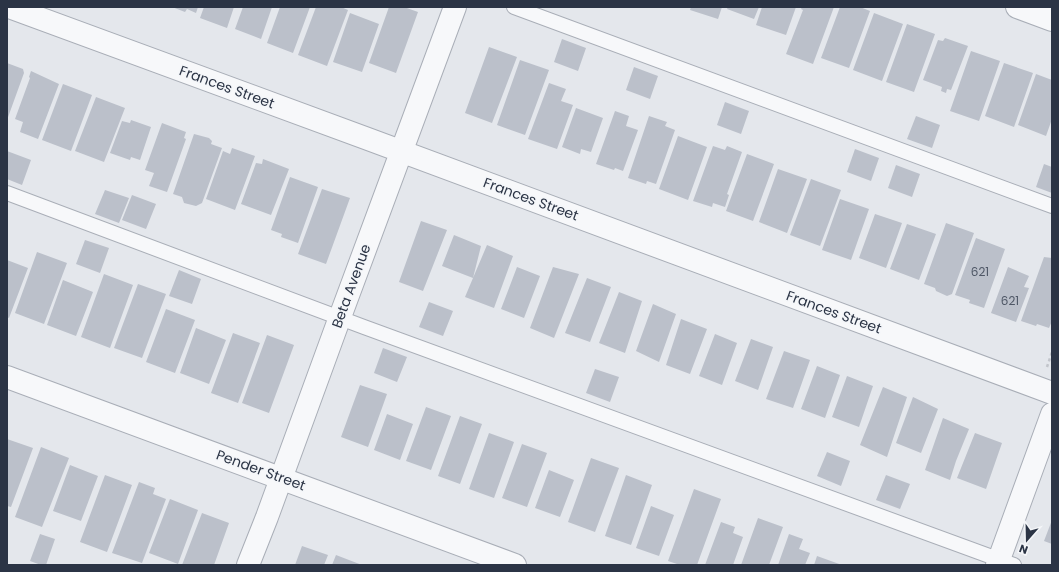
<svg xmlns="http://www.w3.org/2000/svg" width="1059" height="572" font-family="Poppins,sans-serif">
<style>
.building{fill:#bbc0ca}
.lines{fill:none;stroke-linecap:round;stroke-linejoin:round}
.service-casing{stroke:#a9aeb7;stroke-width:16}
.minor-casing{stroke:#a9aeb7;stroke-width:24}
.tertiary-casing{stroke:#a9aeb7;stroke-width:24}
.path{stroke:#c2c5cb;stroke-width:2.5;stroke-dasharray:3 3;stroke-linecap:butt}
.service{stroke:#f7f8fa;stroke-width:14}
.minor{stroke:#f7f8fa;stroke-width:22}
.tertiary{stroke:#f7f8fa;stroke-width:22}
.labels{text-anchor:middle;stroke-width:3;stroke-linejoin:round;paint-order:stroke}
.number-label{font-size:12px;fill:#4f5766}
.street-label{font-size:14px;fill:#2b3445;stroke:#f4f6f9}
</style>
<rect width="100%" height="100%" fill="#e4e7ec"/>
<path class="building" d="M172,7H198L196,13L187,9L185,12Z
M204,7H234L227,28L200,18Z
M243,7H272L261,39L235,29Z
M280,7H310L293,53L267,43Z
M316,7H341L348,10L327,66L298,55Z
M389,7H404L418,12L396,73L369,63Z
M691,7H722L718,19L690,10Z
M728,7H759L754,19L727,9Z
M762,7H796L786,35L756,25Z
M802,7H834L813,64L786,54L803,10L801,9Z
M840,7H860L870,11L849,68L821,58Z
M350,13L379,24L362,72L333,62Z
M874,13L903,24L882,81L853,70Z
M907,24L935,34L914,92L886,82Z
M945,38L968,46L951,90L947,89L946,93L941,91L942,87L923,80L938,40L943,41Z
M562,39L586,48L578,71L554,62Z
M489,47L517,57L492,123L465,113Z
M971,51L1000,61L979,121L950,111Z
M520,60L549,70L525,135L497,125Z
M7,63L23,69L24,73L7,120Z
M1004,63L1033,73L1014,127L985,116Z
M634,67L658,76L650,99L626,90Z
M31,71L59,84L38,139L20,132L23,122L15,119L30,78L29,77Z
M1036,74L1052,80V119L1046,136L1018,125Z
M549,83L566,89L561,101L573,105L557,149L528,139Z
M63,84L92,95L71,151L42,140Z
M96,97L125,108L104,162L75,151Z
M725,102L749,111L741,134L717,125Z
M576,108L603,118L591,152L581,149L580,154L562,147Z
M615,111L629,116L626,126L638,130L623,171L615,168L614,170L596,164Z
M649,116L667,122L665,126L675,130L656,184L647,181L646,184L628,178Z
M916,116L940,125L932,148L907,139Z
M131,120L151,127L140,160L131,157L130,160L110,153L122,121L130,123Z
M162,123L186,132L184,138L186,139L167,192L149,186L154,173L145,170Z
M194,134L209,138L212,141L211,144L222,148L202,203L196,206L184,203L182,197L173,194Z
M678,136L707,147L688,200L659,189Z
M713,146L725,150L727,146L742,152L727,194L729,195L725,207L713,203L712,207L693,201Z
M232,148L255,156L235,210L206,199L223,151L230,154Z
M855,149L879,158L871,181L847,172Z
M7,151L31,160L22,185L7,179Z
M747,154L774,164L753,221L726,211Z
M263,159L289,169L271,215L241,204L256,163L262,164Z
M1044,164L1052,167V193L1036,187Z
M896,165L920,174L912,197L888,188Z
M778,169L807,179L787,233L759,222Z
M290,177L318,187L298,243L281,237L282,234L271,230Z
M811,179L841,190L820,246L790,235Z
M322,189L350,198L326,264L298,254Z
M105,190L129,198L119,223L95,214Z
M132,195L156,204L146,229L122,220Z
M840,199L869,209L851,260L822,250Z
M875,214L902,223L886,268L859,258Z
M421,221L447,230L423,291L399,282Z
M946,223L974,233L952,294L947,296L936,291L935,288L924,284Z
M907,224L936,234L919,280L890,269Z
M454,235L481,246L473,278L487,245L513,256L494,308L465,297L473,278L442,266Z
M976,238L1005,249L984,308L969,303L970,300L955,295Z
M85,240L109,248L100,273L76,264Z
M37,252L67,263L44,324L15,313Z
M1044,257L1052,258V321L1049,328L1037,324L1036,326L1021,321Z
M7,260L28,268L9,318L7,317Z
M517,267L540,276L524,318L501,309Z
M553,267L579,274L554,338L530,328Z
M1008,267L1029,276L1024,287L1029,288L1016,322L991,313Z
M179,270L201,279L192,304L169,296Z
M104,274L133,285L110,348L81,337Z
M587,278L611,287L590,342L565,333Z
M63,280L93,292L76,336L47,325Z
M138,284L166,294L142,358L114,348Z
M619,292L642,301L625,353L599,343Z
M429,302L453,311L443,336L419,327Z
M653,304L676,314L659,362L636,351Z
M166,309L195,320L175,373L146,362Z
M681,319L707,329L690,374L666,365Z
M196,328L226,340L209,384L180,373Z
M233,333L260,343L238,403L211,393Z
M715,334L737,343L722,385L699,376Z
M267,335L294,345L269,413L242,403Z
M751,339L773,347L758,390L735,381Z
M383,348L407,357L397,382L374,373Z
M784,351L810,360L793,408L766,399Z
M817,366L840,375L825,418L801,409Z
M595,369L619,377L610,402L586,393Z
M847,376L873,386L859,427L832,417Z
M360,385L387,394L368,447L341,437Z
M883,387L907,397L887,457L860,445Z
M913,397L938,409L921,453L896,443Z
M426,407L451,416L431,470L406,461Z
M387,414L413,424L400,460L374,450Z
M460,416L482,424L460,484L438,476Z
M943,418L969,429L956,461L950,480L925,470Z
M489,433L514,442L494,498L469,489Z
M975,433L1002,443L986,489L957,478Z
M7,439L33,448L11,507L7,506Z
M522,444L547,453L527,507L502,498Z
M41,447L69,458L42,527L15,517Z
M827,452L850,461L841,486L817,476Z
M591,458L619,468L595,532L568,522Z
M70,465L98,476L81,521L53,511Z
M549,470L574,480L560,517L535,508Z
M105,475L132,485L107,552L80,542Z
M626,475L652,485L631,545L605,536Z
M886,475L910,484L900,509L876,500Z
M139,482L155,488L153,494L166,499L142,563L112,553Z
M694,489L721,499L697,565H680L668,561Z
M170,499L198,510L178,564L149,553Z
M651,506L674,515L659,556L636,548Z
M202,513L229,523L214,565H182Z
M758,518L783,527L769,565H741Z
M1052,520V544L1044,541Z
M721,522L735,527L733,533L743,537L733,565H705Z
M40,534L55,539L46,565H41L30,561Z
M789,534L803,539L799,549L810,553L805,565H778Z
M302,546L328,555L324,565H295Z
M336,555L362,565H332Z
M817,556L842,565H814Z"/>
<g class="lines">
<defs>
<path id="service" d="M514,7L1052,206
M7,193L364,327L1014,565"/>
<path id="minor" d="M9,7L368,139L1052,393
M1017,7L1052,20
M248,565L267,517L340,317L455,7
M997,565L1052,414"/>
<path id="tertiary" d="M7,377L515,565"/>
</defs>
<use href="#service" class="service-casing"/>
<use href="#minor" class="minor-casing"/>
<use href="#tertiary" class="tertiary-casing"/>
<path class="path" d="M1047,367L1052,352"/>
<use href="#service" class="service"/>
<use href="#minor" class="minor"/>
<use href="#tertiary" class="tertiary"/>
</g>
<g class="labels">
<g class="number-label">
<text x="980" y="276">621</text>
<text x="1010" y="305">621</text>
</g>
<g class="street-label">
<text transform="translate(227 87) rotate(20)" y="5">Frances Street</text>
<text transform="translate(531 199) rotate(20)" y="5">Frances Street</text>
<text transform="translate(351 286) rotate(-70)" y="5">Beta Avenue</text>
<text transform="translate(834 312) rotate(20)" y="5">Frances Street</text>
<text transform="translate(261 470) rotate(20)" y="5">Pender Street</text>
</g>
</g>
<rect width="1059" height="572" fill="none" stroke="#2b3445" stroke-width="16"/>
<g transform="translate(1027 540) rotate(200)" stroke="#f4f6f9" stroke-width="3" paint-order="stroke">
<path d="M0-3L7 15L0 10L-7 15Z" fill="#2b3445"/>
<text y="-6" font-size="11" font-weight="bold" text-anchor="middle" fill="#2b3445">N</text>
</g>
</svg>
